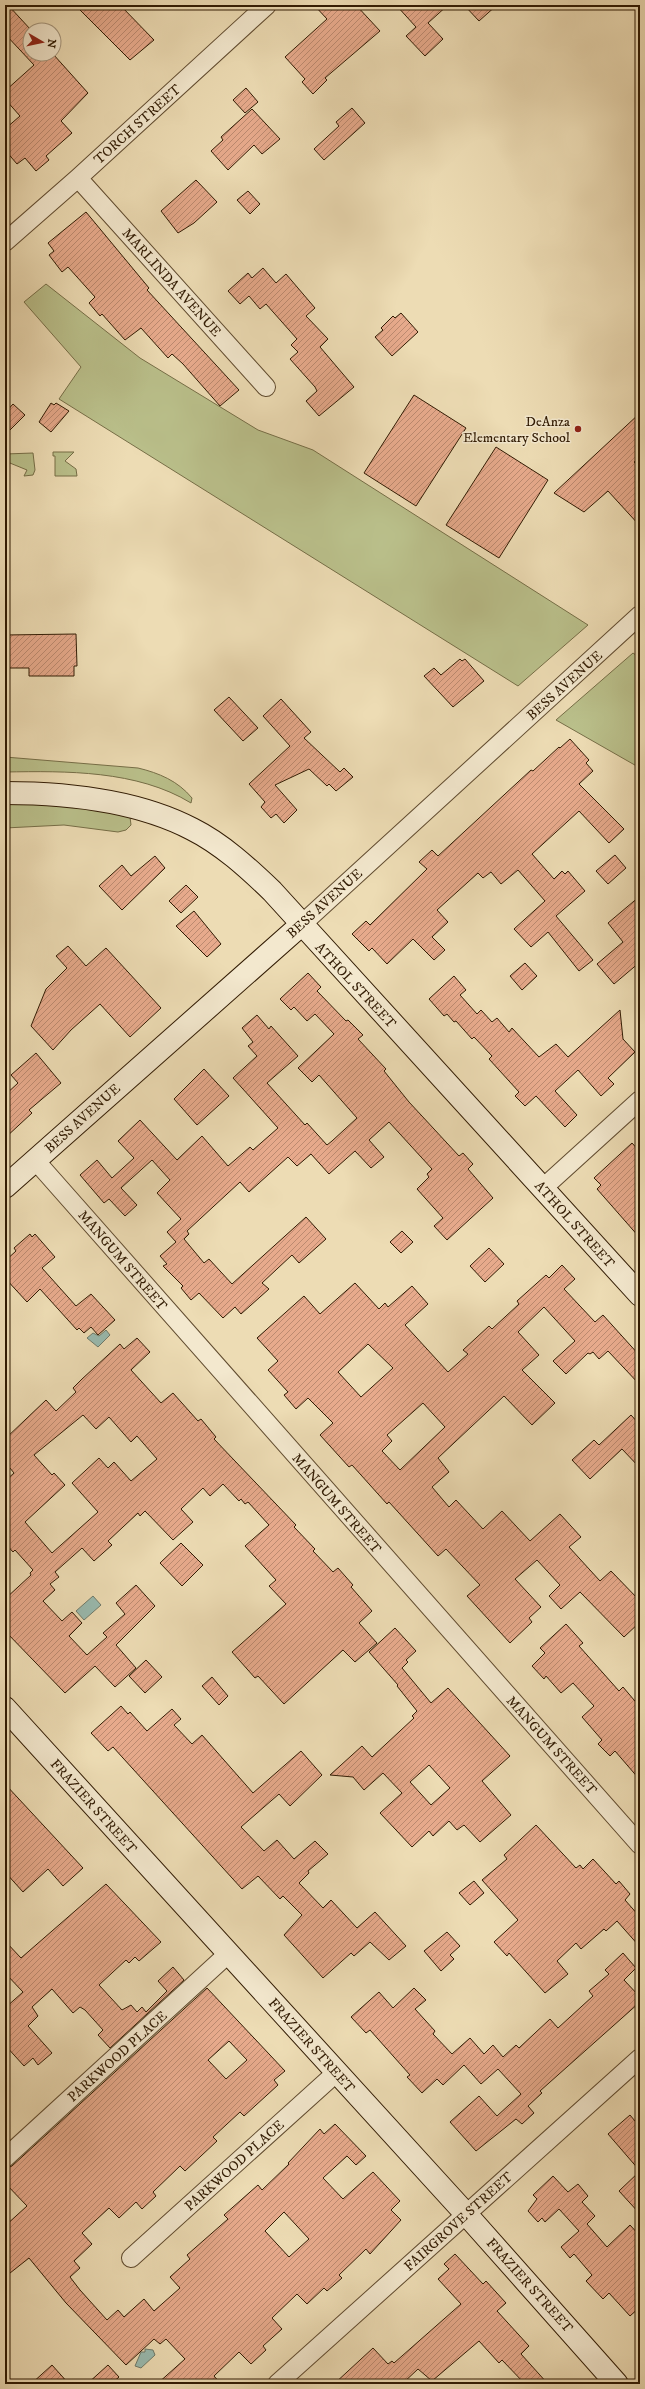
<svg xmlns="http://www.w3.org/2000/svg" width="645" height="2389" font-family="'IM FELL DW Pica',serif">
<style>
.grass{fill:#bac08b;stroke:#766e47}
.water{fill:#99bbb0;stroke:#6f7b6b}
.building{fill:url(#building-hatch);stroke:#311b03;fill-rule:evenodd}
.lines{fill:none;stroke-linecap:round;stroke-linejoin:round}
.street-casing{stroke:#604b2f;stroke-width:20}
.secondary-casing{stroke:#311b03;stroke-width:24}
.street{stroke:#f3e8ce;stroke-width:18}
.secondary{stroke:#f3e8ce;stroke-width:22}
.poi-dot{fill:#8f2418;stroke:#f3e8ce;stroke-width:1.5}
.labels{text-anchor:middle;stroke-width:3;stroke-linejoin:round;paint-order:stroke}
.street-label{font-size:14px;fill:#311b03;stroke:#f3e8ce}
.poi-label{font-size:14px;fill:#311b03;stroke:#f3e8ce;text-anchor:end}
</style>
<defs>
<pattern id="building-hatch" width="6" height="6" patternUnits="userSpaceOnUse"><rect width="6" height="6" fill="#e7aa8c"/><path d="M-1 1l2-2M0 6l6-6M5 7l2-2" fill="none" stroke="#bc8a70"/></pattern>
</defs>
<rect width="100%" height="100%" fill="#eddcb4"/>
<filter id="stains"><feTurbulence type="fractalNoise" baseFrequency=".005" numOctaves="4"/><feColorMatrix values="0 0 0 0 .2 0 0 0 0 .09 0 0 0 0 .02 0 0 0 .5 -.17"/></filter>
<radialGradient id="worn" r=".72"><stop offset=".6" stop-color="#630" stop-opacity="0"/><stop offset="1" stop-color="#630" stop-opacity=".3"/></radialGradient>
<path class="grass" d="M46,284L140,358L258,430L313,450L588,625L518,686L59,399L81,367L24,302Z
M53,452H74L65,461L76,469L77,476H55V456H53Z
M33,453L35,470L33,475L24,476L27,470L5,461V454Z
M633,653L640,658V768L556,720Z
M5,757L138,768C159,773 178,781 192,798L191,803C137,770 66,771 5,772Z
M5,804C52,804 84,804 130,817L131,825L126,830L118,832L64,825L5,828Z"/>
<path class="water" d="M106,1330L110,1335L98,1347L87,1338L93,1333L99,1336Z
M93,1596L101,1605L84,1620L76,1611Z
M145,2349L153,2350L155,2355L141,2368L135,2366L141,2352H145Z"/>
<path class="building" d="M5,5H8L31,30L30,54H53L88,93L61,121L72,133L46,156L49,160L36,171L25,158L17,164L5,150V129L20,116L5,99V91L34,65L5,34Z
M75,5H120L154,40L130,60Z
M314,5H356L380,31L325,78L327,80L313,94L302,82L305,79L285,57L327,19Z
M396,5H448L428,23L443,39L425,56L406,36L416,27Z
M464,5H497L479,21Z
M246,88L258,102L245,113L233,100Z
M352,108L365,123L324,160L314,149L339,126L336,122Z
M252,109L280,139L262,154L254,145L228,170L211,151L223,140L221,137Z
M196,180L217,202L194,223L178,233L161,211Z
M248,191L260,204L250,214L237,200Z
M86,212L149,288L147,290L239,390L220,406L183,364L172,354L168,358L141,328L125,340L102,314L100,316L89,303L95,297L68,267L62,272L49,255L54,251L48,243Z
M263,268L276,283L286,274L315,308L306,316L328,339L320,347L354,387L319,416L306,401L317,391L315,387L290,359L298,352L291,345L297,339L266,304L260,309L249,296L240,304L228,291L248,273L252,278Z
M401,313L418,332L392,356L375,337L383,330L381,328L393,316L395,318Z
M414,395L466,428L416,506L364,473Z
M51,403L54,405L56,403L69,411L51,432L39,422Z
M13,404L25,415L5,435V413Z
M640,413V457L634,462L640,468V526L608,491L584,512L554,493Z
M496,447L548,480L499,558L446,525Z
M76,634L77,666H74V676H29V668H5V635Z
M460,659L462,661L465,659L484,681L453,707L424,676L434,668L441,675Z
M229,697L258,728L243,741L214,710Z
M281,699L311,732L304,738L340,772L344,768L353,777L336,791L329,784L327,786L309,769L275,785L297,810L284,823L276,814L271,818L261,807L265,802L249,784L290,746L263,716Z
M570,739L589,760L586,763L593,771L579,784L624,829L609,843L579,811L532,854L554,879L562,871L565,874L568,871L585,891L556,916L593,960L579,971L548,932L531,947L514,929L545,901L518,870L501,884L491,872L483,878L478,873L437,910L448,922L432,937L445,950L434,960L413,939L387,964L372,948L369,951L352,934L366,921L370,925L427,869L419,862L432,850L438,856L531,770L533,771L559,747L560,748Z
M615,855L626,868L608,884L596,871Z
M155,856L165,868L122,910L99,886L122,865L131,876Z
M186,885L198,897L181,913L169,901Z
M640,896V962L614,984L597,964L623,942L608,923Z
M194,911L221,944L207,957L176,926Z
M68,946L86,966L106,948L161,1008L130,1037L100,1004L71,1030L53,1050L31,1026L46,989L67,968L56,956Z
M525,963L537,976L522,990L510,976Z
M308,973L321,987L317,991L346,1021L348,1020L363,1035L358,1039L386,1069L384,1071L409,1102L459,1156L463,1153L473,1164L468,1169L493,1198L447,1240L434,1226L443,1218L417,1189L429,1177L427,1174L432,1169L389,1122L369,1140L384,1157L371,1168L355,1151L329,1174L311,1154L297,1166L288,1157L249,1192L240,1182L187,1231L189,1234L184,1239L204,1263L209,1259L232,1284L306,1217L326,1239L299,1263L292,1255L262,1283L269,1289L241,1314L235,1307L223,1318L199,1293L191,1300L181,1288L183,1286L163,1266L167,1264L160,1256L176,1242L167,1232L181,1219L157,1193L170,1180L152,1160L121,1188L137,1205L125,1216L109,1199L104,1203L80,1175L97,1160L112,1178L134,1158L118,1141L140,1120L177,1160L202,1136L228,1166L250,1147L253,1150L278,1128L233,1078L257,1056L248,1046L253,1042L242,1028L257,1015L269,1029L271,1026L298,1056L267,1083L305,1125L307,1123L327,1145L332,1141L357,1118L319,1075L312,1082L298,1068L334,1034L315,1014L307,1021L294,1007L291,1010L280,999Z
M454,976L466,990L460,995L477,1014L481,1010L492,1022L497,1018L509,1032L512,1028L539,1057L556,1044L568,1057L620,1010L623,1039L635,1052L608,1078L614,1084L601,1096L578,1070L555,1091L577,1115L565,1127L536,1096L525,1106L515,1096L519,1092L489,1059L492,1056L474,1037L472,1039L456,1021L454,1022L447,1014L444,1016L429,999Z
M36,1053L61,1083L29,1110L32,1113L5,1138V1095L18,1083L11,1075Z
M204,1069L229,1096L197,1125L174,1099Z
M632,1143L640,1152V1238L597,1189L601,1185L594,1178Z
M402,1231L413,1242L401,1253L390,1242Z
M30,1234L32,1237L35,1234L55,1257L42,1268L76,1306L91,1294L115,1320L98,1335L91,1327L84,1333L79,1328L77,1330L40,1289L27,1302L5,1278V1261L16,1251L14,1248Z
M489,1248L504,1264L485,1282L470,1266Z
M562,1265L575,1279L564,1289L595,1322L603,1315L640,1356V1385L608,1351L599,1359L593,1352L590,1354L588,1353L566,1374L553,1361L575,1341L544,1307L518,1332L539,1355L522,1370L555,1403L532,1425L504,1396L438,1458L449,1472L432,1487L449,1507L456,1500L483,1529L502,1511L530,1541L560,1514L581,1537L569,1547L600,1581L611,1571L640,1601V1622L624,1637L580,1592L561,1609L549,1596L560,1585L537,1560L515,1579L541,1607L529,1618L532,1622L510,1643L467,1596L480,1585L446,1549L438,1556L389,1502L387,1504L352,1465L349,1467L320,1435L333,1423L308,1398L296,1409L284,1395L288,1392L268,1370L278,1361L257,1338L304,1296L320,1314L355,1283L379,1309L385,1303L388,1307L412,1286L428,1304L405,1325L448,1372L468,1354L463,1350L489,1326L492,1329L519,1304L517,1301L546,1275L549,1278ZM368,1344L393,1368L361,1397L338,1372ZM423,1403L445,1427L400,1470L382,1451L392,1441L387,1435Z
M137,1338L150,1352L131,1370L161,1403L173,1393L198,1421L201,1419L216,1437L214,1439L296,1525L294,1527L315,1549L313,1551L333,1572L338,1568L353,1585L351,1587L372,1611L359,1623L377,1643L355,1662L343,1650L284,1704L258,1676L255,1678L232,1652L286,1604L269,1586L276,1580L245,1546L269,1525L248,1502L245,1504L241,1499L239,1501L223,1484L210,1496L203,1488L181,1509L193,1522L173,1540L145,1511L140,1516L138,1513L108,1541L112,1545L94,1561L82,1548L55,1572L59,1577L50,1584L55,1590L43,1601L62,1621L72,1612L82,1623L69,1636L87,1655L107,1637L103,1633L125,1614L116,1603L136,1585L155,1606L116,1645L136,1668L115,1687L95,1666L65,1693L5,1631V1599L31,1575L30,1573L33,1570L15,1550L13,1552L5,1543V1481L14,1473L5,1462V1439L46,1400L56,1411L76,1392L73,1388L82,1379L120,1344L124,1349ZM83,1415L96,1429L109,1417L131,1442L137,1436L157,1459L131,1481L114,1462L108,1468L99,1458L72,1483L98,1512L52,1553L25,1522L65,1485L54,1473L52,1475L34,1455Z
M631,1415L640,1425V1468L622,1449L590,1479L572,1460L594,1440L599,1445Z
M181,1543L203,1565L182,1586L160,1563Z
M566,1624L583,1643L579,1646L619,1691L623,1687L640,1707V1780L615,1751L610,1756L598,1744L602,1740L582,1717L594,1706L573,1683L561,1693L546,1676L544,1679L532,1666L545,1653L540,1648Z
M395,1628L416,1651L406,1660L408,1662L402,1668L431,1703L448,1688L510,1756L482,1781L511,1815L480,1842L464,1825L457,1830L449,1821L433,1836L429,1831L412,1847L380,1813L402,1793L383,1773L364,1790L353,1777L330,1775L362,1746L372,1757L414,1718L412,1716L417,1711L397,1686L398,1685L369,1652ZM429,1765L450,1788L431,1805L410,1782Z
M146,1660L162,1677L145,1693L129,1676Z
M212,1677L228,1696L219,1705L202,1686Z
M121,1706L128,1714L130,1712L147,1731L172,1709L181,1719L174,1725L192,1744L202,1735L253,1793L301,1751L322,1775L290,1806L279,1794L241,1827L264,1851L277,1840L294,1859L315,1841L328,1854L308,1871L309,1873L299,1883L323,1908L331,1900L357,1928L375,1912L406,1946L389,1960L370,1942L354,1956L351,1953L323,1978L284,1935L302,1915L283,1896L280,1899L258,1876L242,1889L113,1747L108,1751L91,1733Z
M5,1784L83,1868L63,1886L48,1869L23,1892L5,1872Z
M536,1825L576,1868L580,1865L583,1869L593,1859L616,1884L619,1881L630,1894L625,1900L640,1917V1947L617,1921L606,1931L604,1929L581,1949L576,1943L557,1961L568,1974L545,1993L509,1953L507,1956L494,1942L518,1920L482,1880L507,1859L504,1855Z
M474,1881L484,1893L470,1905L459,1893Z
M106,1884L161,1942L139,1961L135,1957L129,1963L126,1960L99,1985L122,2010L131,2005L137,2012L142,2007L146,2012L167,1991L158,1981L173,1967L184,1980L110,2048L98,2035L103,2030L85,2010L80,2007L73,2013L52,1989L32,2007L38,2016L28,2026L52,2053L38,2065L33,2058L24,2066L5,2045V2008L23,1992L5,1973V1941L21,1958Z
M447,1932L460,1946L450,1955L454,1959L441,1971L424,1951Z
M623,1953L636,1968L624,1980L640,1997V2002L540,2091L542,2093L528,2106L534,2113L522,2124L516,2119L476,2151L450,2122L479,2096L497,2116L521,2094L498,2069L481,2084L464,2065L443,2085L437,2079L422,2093L407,2077L410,2075L370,2030L366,2033L351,2017L379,1992L393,2008L414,1988L426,2000L415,2009L435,2031L433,2034L452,2054L470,2038L484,2054L493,2045L503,2057L516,2045L519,2048L550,2019L558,2028L593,1996L589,1991L609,1974L605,1970Z
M207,1988L285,2071L274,2080L278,2085L244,2116L240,2112L213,2137L217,2141L185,2171L180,2166L153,2192L156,2196L142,2209L136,2202L119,2218L109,2208L82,2233L92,2244L74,2261L80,2268L70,2277L80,2290L107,2320L118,2310L124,2317L144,2299L154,2311L180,2288L170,2277L190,2259L187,2255L228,2219L224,2215L258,2185L262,2190L289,2164L288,2163L320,2129L324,2134L335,2124L366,2156L356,2165L347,2156L323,2178L343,2199L373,2172L400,2201L391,2210L401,2220L370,2254L366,2249L339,2275L342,2278L327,2291L324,2288L307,2304L297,2294L272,2318L282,2329L263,2346L266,2350L251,2364L239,2352L214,2376L221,2384H157L185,2359L166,2339L160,2344L154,2339L126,2365L66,2303L29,2258L5,2277V2226L27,2206L5,2183V2168L12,2166ZM229,2041L247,2060L226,2079L208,2060ZM284,2212L309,2239L289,2257L265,2231Z
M630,2115L640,2127V2171L608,2134Z
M640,2171V2214L619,2191Z
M553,2176L568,2192L578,2184L588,2196L582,2202L595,2216L587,2224L607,2247L630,2225L640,2236V2307L630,2316L609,2293L603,2299L586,2281L592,2275L574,2254L570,2258L561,2247L579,2231L559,2209L545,2222L542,2218L538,2222L528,2211L537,2199L533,2195Z
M455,2254L483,2284L486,2281L506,2303L497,2311L529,2346L521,2354L548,2384H525L502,2360L499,2363L479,2341L432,2381L418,2369L402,2384H334L373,2348L388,2364L392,2361L394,2363L461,2304L438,2279L449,2269L444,2264Z
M52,2365L69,2384H31Z
M108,2365L119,2377L111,2384H87Z"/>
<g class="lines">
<defs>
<path id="street" d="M78,178L266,387
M5,242L78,178L267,5
M301,925L640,615
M35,1160L640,1845
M543,1188L640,1100
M5,2158L229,1953
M131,2258L337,2072
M277,2384L640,2058"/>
<path id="secondary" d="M5,793C67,793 136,800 192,829C222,844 248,868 272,891L640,1295
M5,1187L301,925
M5,1708L466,2214L617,2384"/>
</defs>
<use href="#street" class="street-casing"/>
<use href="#secondary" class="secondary-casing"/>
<use href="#street" class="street"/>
<use href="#secondary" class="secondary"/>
</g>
<circle class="poi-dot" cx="578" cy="429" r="4"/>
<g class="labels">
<g class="street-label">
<text transform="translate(137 124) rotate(-42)" y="5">TORCH STREET</text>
<text transform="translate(172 282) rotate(48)" y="5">MARLINDA AVENUE</text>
<text transform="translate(564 685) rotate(-42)" y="5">BESS AVENUE</text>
<text transform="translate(324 903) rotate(-42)" y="5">BESS AVENUE</text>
<text transform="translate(356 985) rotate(47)" y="5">ATHOL STREET</text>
<text transform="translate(82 1118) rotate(-42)" y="5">BESS AVENUE</text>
<text transform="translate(575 1224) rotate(48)" y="5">ATHOL STREET</text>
<text transform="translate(123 1260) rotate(49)" y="5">MANGUM STREET</text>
<text transform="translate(337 1503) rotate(49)" y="5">MANGUM STREET</text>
<text transform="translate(552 1745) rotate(48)" y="5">MANGUM STREET</text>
<text transform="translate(94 1806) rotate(48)" y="5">FRAZIER STREET</text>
<text transform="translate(312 2045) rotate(48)" y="5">FRAZIER STREET</text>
<text transform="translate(117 2056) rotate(-42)" y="5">PARKWOOD PLACE</text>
<text transform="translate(234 2165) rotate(-42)" y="5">PARKWOOD PLACE</text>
<text transform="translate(458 2221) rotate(-42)" y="5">FAIRGROVE STREET</text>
<text transform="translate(530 2285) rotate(48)" y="5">FRAZIER STREET</text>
</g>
<g class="poi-label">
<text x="570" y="426">DeAnza<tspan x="570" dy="16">Elementary School</tspan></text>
</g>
</g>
<rect width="645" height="2389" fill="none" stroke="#eddcb4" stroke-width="20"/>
<rect x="6" y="6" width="633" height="2377" fill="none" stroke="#311b03" stroke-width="2"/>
<rect x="10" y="10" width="625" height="2369" fill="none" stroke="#311b03"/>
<g transform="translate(42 42) rotate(99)"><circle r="19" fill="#f3e8ce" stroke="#a5967d"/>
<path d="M0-3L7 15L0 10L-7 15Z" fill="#8f2418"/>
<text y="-6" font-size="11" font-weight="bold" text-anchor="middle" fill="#311b03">N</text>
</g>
<rect width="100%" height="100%" filter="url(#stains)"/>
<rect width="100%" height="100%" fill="url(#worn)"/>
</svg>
